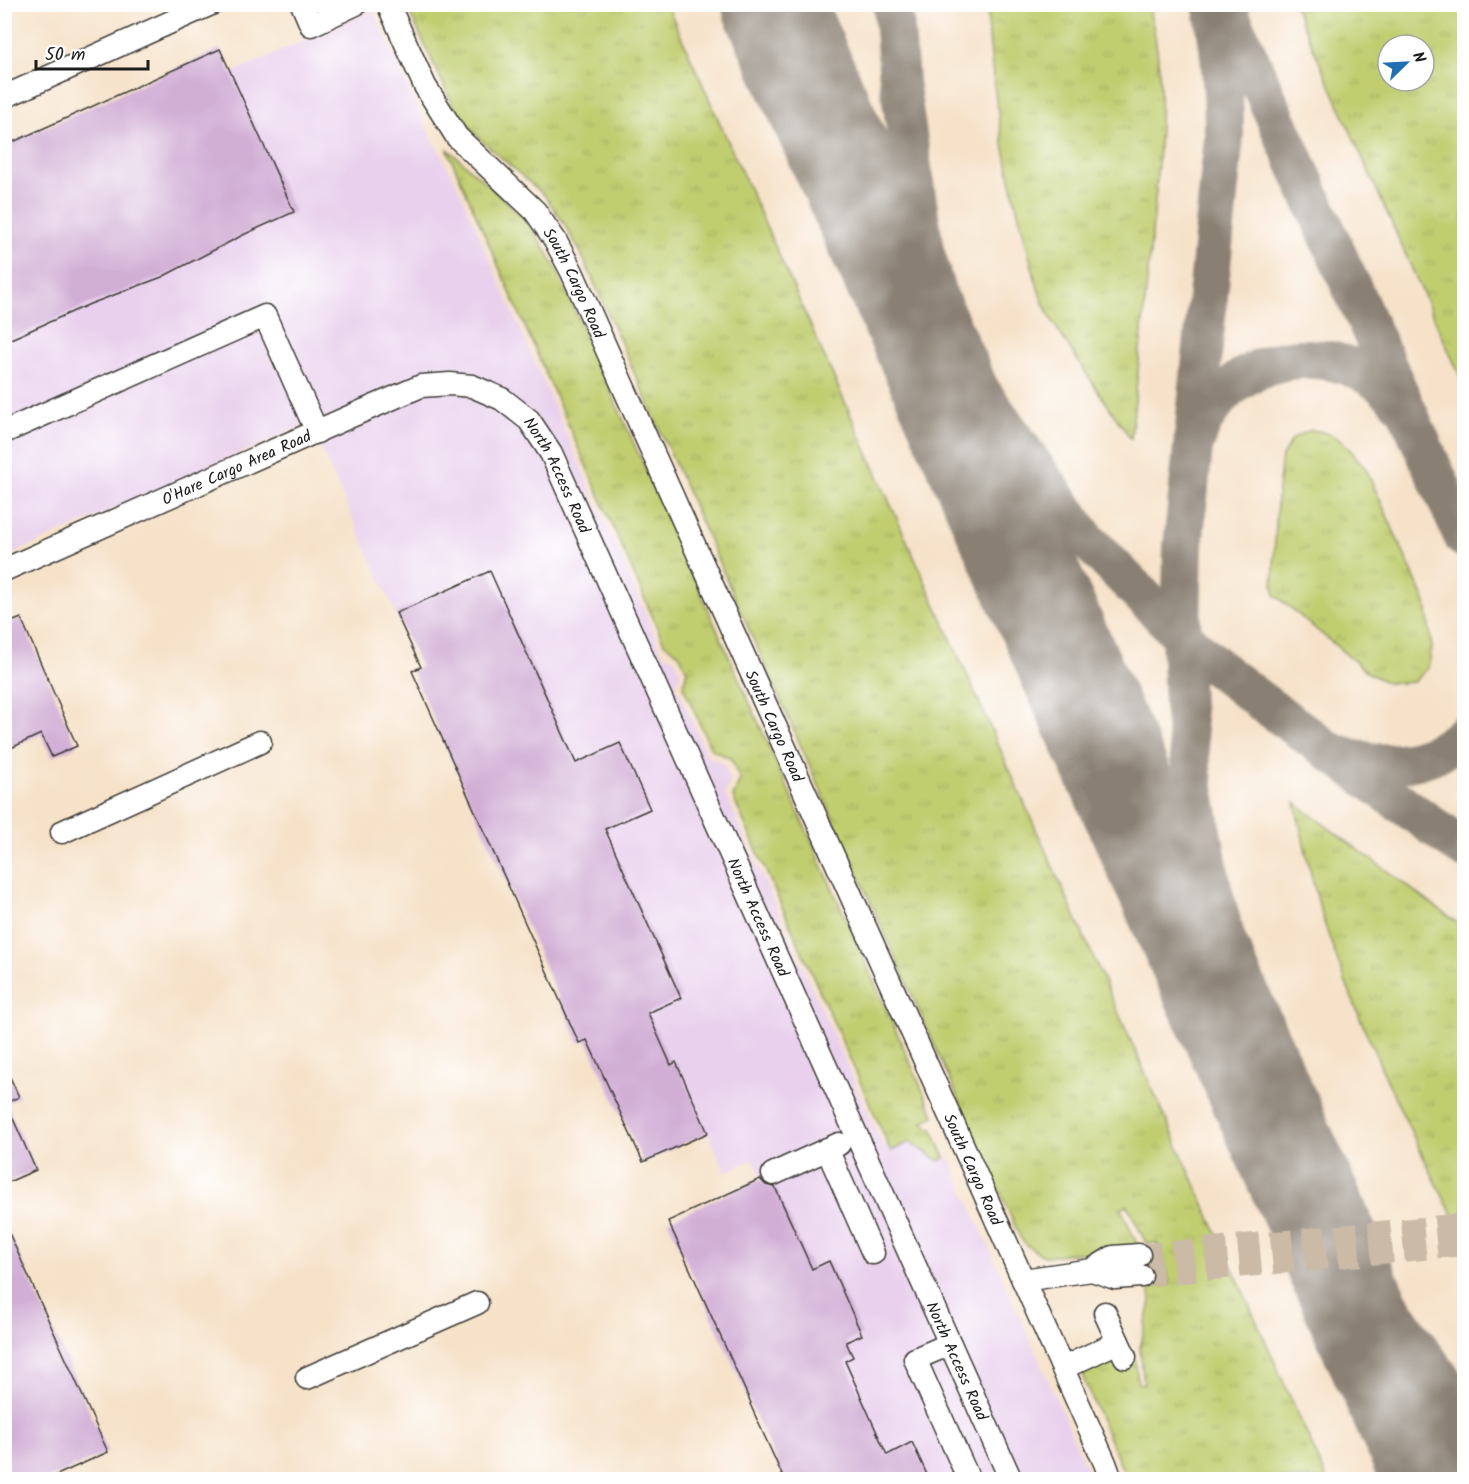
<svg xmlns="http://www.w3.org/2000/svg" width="1469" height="1484" font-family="Kalam,sans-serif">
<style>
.built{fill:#e9d1ed}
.grass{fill:url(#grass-tufts);stroke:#6e7546;stroke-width:1.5;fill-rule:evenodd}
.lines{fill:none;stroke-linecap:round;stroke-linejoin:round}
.taxiway{stroke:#897f72;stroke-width:40}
.runway{stroke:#897f72;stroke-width:102}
.building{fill:#d1afd5}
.minor-tunnel{stroke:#cabaa6;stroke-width:22;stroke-dasharray:22 11;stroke-linecap:butt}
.minor-casing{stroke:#3d3a36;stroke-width:25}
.minor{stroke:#fff;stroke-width:22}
.labels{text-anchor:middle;stroke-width:4.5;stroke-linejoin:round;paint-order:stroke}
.street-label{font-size:16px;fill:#1c1c1c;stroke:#fff}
</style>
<defs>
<pattern id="grass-tufts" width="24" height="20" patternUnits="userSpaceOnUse" patternTransform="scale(1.5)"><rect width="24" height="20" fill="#c0ce70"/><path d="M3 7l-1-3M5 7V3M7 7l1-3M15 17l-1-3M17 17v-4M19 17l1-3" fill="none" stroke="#a4b060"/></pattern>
</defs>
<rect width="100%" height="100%" fill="#fff"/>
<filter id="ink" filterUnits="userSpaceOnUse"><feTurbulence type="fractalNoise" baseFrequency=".0167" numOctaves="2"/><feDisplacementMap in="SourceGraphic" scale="12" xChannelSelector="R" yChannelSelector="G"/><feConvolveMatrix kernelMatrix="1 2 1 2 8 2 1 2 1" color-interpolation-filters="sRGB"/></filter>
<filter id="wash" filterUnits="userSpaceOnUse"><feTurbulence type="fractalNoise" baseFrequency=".008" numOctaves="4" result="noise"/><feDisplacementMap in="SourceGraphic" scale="24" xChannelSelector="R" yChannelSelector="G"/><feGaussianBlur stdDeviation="1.35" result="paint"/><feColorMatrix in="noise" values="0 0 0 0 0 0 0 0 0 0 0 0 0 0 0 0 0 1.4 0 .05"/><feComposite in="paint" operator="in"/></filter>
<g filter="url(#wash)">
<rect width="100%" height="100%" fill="#f6e2c9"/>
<path class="built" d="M373,10L432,139L454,178L663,654L675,659L681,674L676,685L708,757L724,763L731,782L725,793L883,1146L911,1135L949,1157L1065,1418L1091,1479H785L668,1221L762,1178L753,1159L726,1172L707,1133L643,1162L587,1040L579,1043L412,671L420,666L309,423L5,557L4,146L220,49L232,73Z"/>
<path class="grass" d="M406,5H667L1327,1479H1127L1085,1383L1083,1376L1084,1368L1103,1355H1135L1138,1384H1144L1140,1348L1151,1302L1149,1287L1170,1284L1157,1243H1146L1127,1205L1121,1209L1137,1244L1138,1248L1045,1256C1034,1252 1028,1247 1021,1239L580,251L561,219L545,196L480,139L463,120L453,105Z
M987,5H1148C1167,73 1160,143 1154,213C1147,288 1138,364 1131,439C1112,412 1093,384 1075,356C1064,339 1052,323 1044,305C1035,283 1030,258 1024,235C1003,159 991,82 987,5Z
M1294,5H1464V385ZM1388,45H1424V81H1388Z
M448,149L509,204L529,224L546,250L556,269L934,1116L923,1122L933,1130L945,1158L939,1161L910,1142L891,1151L733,797L740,780L731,759L711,749L683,686L687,671L680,655L664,643L448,151Z
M1311,430C1340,432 1349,448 1366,469L1426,603L1432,648L1428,668L1414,682L1402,683H1388L1370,674L1275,595L1273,586L1277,500L1282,456L1293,438Z
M1295,803L1464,928V1238C1414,1140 1365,1040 1329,937C1314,893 1305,848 1295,803Z"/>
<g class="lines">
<path class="taxiway" d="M893,4L899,81L924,250L939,303
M1212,4C1221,48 1224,92 1224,136L1183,547L1181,635L1184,704L1192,776L1212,889L1251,1031L1345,1281
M1225,5L1464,538
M810,87L897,260L951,349L1085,538L1181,635L1218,668L1262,702L1464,849
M967,395L1038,598
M1197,437C1200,423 1209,411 1217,401C1264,344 1354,345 1400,403
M1341,755C1385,770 1430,766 1464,734
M1345,1232C1381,1294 1419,1353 1464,1408"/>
<path class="runway" d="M773,4L1434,1480"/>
</g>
<g id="blocks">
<path class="building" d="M220,49L294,212L243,235L162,277L90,304L4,342V146Z
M490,571L576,763L620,743L650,809L605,829L681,998L648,1013L671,1065L676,1062L708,1133L643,1162L587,1040L579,1043L412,671L421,667L396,613Z
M21,618L77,746L52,757L41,734L11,748L4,733V625Z
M4,1064L19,1097L6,1103L36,1170L4,1184Z
M760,1179L766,1185L775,1187L812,1269L829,1261L862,1335L846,1342L853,1357L845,1361L887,1455L912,1442L929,1479H784L750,1404L751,1403L668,1221Z
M4,1222L108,1452L48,1479H4Z"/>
</g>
</g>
<g filter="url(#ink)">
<use href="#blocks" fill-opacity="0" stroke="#3d3a36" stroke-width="1.5"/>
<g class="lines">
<path class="minor-tunnel" d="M1139,1255L1464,1224
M1141,1276L1464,1245"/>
<defs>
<g id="minor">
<path d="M302,4L311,25L356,4"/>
<path id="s1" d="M388,4L425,86L457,137L535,211L555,240L572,272L1105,1463L1111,1480"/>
<path d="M4,97L211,4"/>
<path d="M4,432L265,316L317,432"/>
<path id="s2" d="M4,570L349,417L421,386L450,384L472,386L502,399L529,420L551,453L1011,1480"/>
<path d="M62,832L260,742"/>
<path d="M827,1149L873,1253"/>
<path d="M773,1174L839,1144"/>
<path d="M1092,1270L1115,1278L1141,1276"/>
<path d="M1023,1280L1092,1270L1113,1257L1139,1255"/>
<path d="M1105,1313L1125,1357"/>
<path d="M950,1344L915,1359L969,1480"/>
<path d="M1063,1368L1118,1342"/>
<path d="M307,1378L477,1303"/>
</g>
</defs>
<use href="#minor" class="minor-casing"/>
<use href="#minor" class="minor"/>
</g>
</g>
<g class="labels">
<g class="street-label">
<text dy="6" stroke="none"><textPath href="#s1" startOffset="340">South Cargo Road</textPath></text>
<text dy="6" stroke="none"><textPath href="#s2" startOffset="254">O'Hare Cargo Area Road</textPath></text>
<text dy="6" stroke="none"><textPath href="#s2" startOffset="636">North Access Road</textPath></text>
<text dy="6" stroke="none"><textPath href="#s1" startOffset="826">South Cargo Road</textPath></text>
<text dy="6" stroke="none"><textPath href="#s2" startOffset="1122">North Access Road</textPath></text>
<text dy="6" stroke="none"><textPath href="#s1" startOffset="1312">South Cargo Road</textPath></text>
<text dy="6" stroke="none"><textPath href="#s2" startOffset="1608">North Access Road</textPath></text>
</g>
</g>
<rect width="1469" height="1484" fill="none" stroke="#fff" stroke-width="24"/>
<g transform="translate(1406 63) rotate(66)"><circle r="28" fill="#ffffff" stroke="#a4a4a4" stroke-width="1.5"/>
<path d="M0-4.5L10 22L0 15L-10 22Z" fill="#1f6fb2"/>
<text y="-9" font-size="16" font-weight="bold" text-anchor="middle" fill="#1c1c1c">N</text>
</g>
<path d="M36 60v9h112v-9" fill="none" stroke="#1c1c1c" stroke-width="3"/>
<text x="45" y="60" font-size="18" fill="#1c1c1c" stroke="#ffffff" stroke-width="4.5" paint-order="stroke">50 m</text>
</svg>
